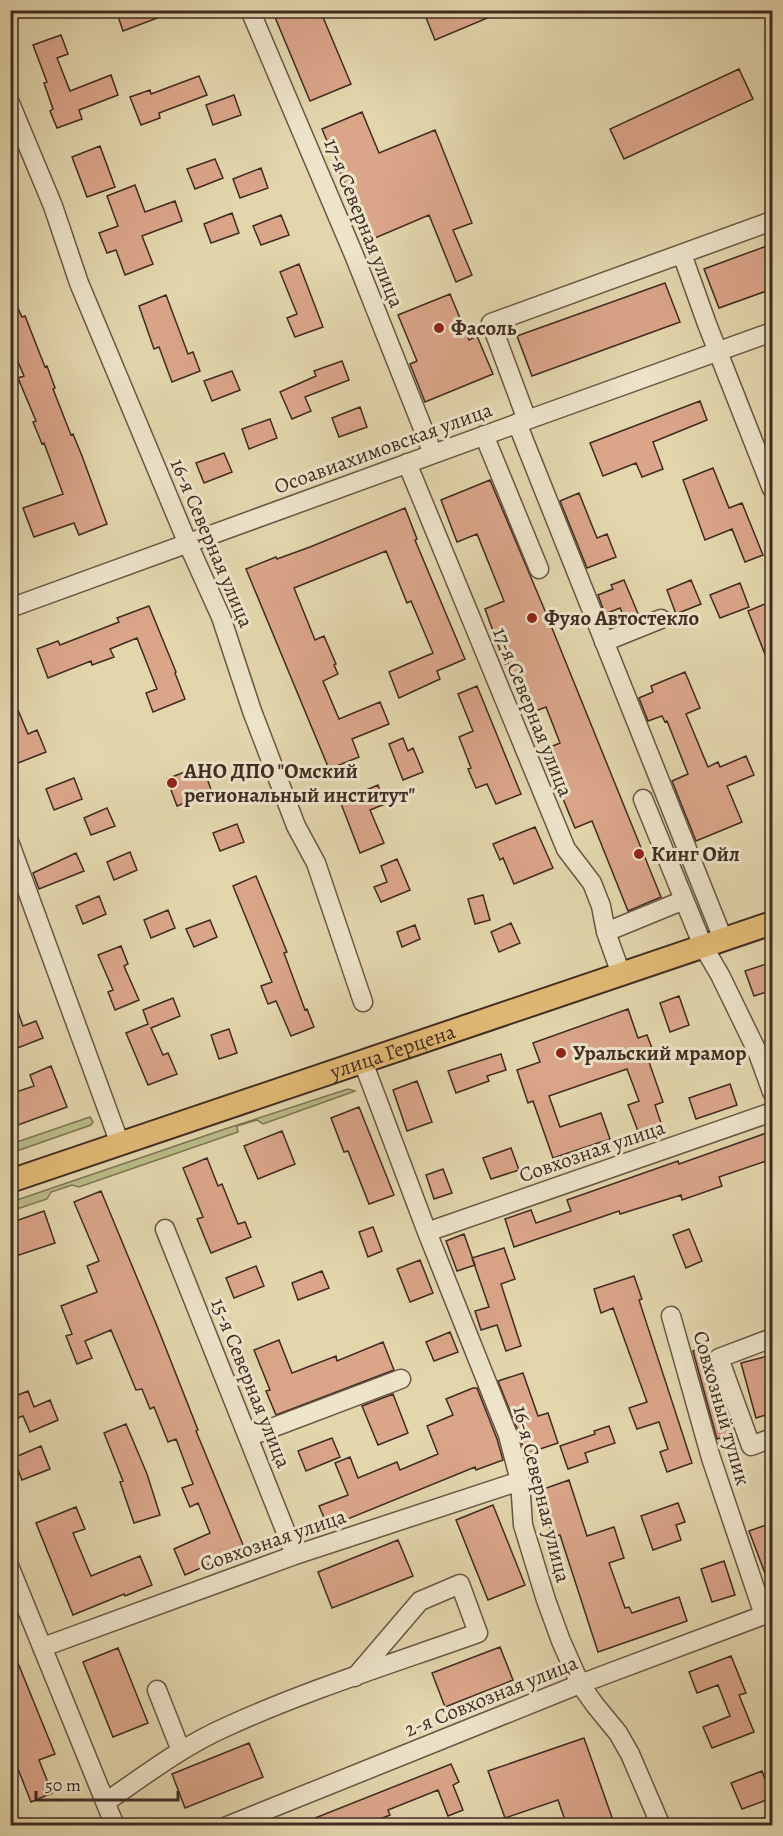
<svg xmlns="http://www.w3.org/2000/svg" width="783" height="1836" font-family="Alegreya,serif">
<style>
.green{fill:#b9bc86;stroke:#7c7454;stroke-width:1.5}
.building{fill:#dba58a;stroke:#402b22;stroke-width:1.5}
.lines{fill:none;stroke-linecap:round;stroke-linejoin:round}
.minor-casing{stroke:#695645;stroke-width:21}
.major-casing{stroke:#402b22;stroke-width:26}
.minor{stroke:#ede4ca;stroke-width:18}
.major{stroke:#e2bb76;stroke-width:22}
.poi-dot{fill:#8f2418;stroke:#ede4ca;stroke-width:2}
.labels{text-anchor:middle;stroke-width:6;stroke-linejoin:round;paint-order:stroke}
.street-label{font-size:21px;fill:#402b22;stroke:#ede4ca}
.poi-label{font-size:21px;font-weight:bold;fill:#402b22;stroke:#ede4ca;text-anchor:start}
</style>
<rect width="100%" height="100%" fill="#e3d6ad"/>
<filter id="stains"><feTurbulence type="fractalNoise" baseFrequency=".00333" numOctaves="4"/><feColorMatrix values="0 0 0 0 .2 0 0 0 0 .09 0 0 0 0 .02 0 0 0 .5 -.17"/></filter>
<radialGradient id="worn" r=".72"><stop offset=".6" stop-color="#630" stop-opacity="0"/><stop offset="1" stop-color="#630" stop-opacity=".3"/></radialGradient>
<path class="green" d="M348,1089L355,1091L263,1124L257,1120L237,1126L238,1132L79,1187L72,1185L51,1192L47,1199L11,1211V1202L225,1129Z
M90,1117L93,1122L91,1125L11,1153V1144Z"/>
<path class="building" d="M116,10H173V12L123,31Z
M272,10H320L351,84L310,101Z
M423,10H504V11L435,40Z
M61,35L68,54L57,58L70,91L111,75L118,95L79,110L82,119L57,128L50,111L53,109L44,83L47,82L33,45Z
M739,69L753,99L624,159L610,129Z
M199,76L207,95L159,113L160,118L141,125L130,97L150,90L151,94Z
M234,95L241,115L213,125L206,105Z
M362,112L379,153L435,130L472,223L453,230L472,275L456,282L429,215L368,241L322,129Z
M100,146L115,187L87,197L72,157Z
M215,159L223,178L195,189L187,169Z
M261,168L268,188L240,198L233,179Z
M135,185L145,212L175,201L182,221L142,236L153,264L125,275L116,250L107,253L99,233L118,226L107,196Z
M232,213L239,233L211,243L204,224Z
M281,215L289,235L261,245L253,226Z
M772,244V289L719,308L704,269Z
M299,264L323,327L295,337L287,318L297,314L280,272Z
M665,283L680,322L532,376L517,336Z
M10,291L22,317L25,316L45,367L47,366L55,388L53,389L71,435L73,434L82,456L107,524L79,535L74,523L34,537L23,508L63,494L44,443L42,444L33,422L36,421L18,378L24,376L10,343Z
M450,294L469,340L477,336L493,374L425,402L410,364L417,361L398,315Z
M166,295L188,354L193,352L200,371L172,382L159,347L154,349L139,306Z
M342,361L349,380L305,397L311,411L292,419L280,392L316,376L314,371Z
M232,371L240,390L212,401L204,381Z
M700,401L707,420L653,442L663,469L642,477L636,463L603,476L590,443Z
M360,407L367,427L339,437L332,418Z
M270,419L277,438L249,449L242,429Z
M224,453L232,472L204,483L196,463Z
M713,468L729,508L742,503L763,555L745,562L732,529L705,540L683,480Z
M490,480L543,606L661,897L628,911L592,821L575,828L543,750L560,743L546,707L528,714L508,663L505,664L485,609L504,601L477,534L457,542L441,500Z
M579,493L597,538L607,534L616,557L587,568L560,501Z
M405,508L417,539L415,540L465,659L437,671L440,679L399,698L389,672L433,653L411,601L407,603L386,551L294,588L315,640L324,636L336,664L334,665L338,674L323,681L339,719L380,702L389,724L352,739L359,757L329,769L246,569L276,557L277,559L310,547Z
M624,580L639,616L626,621L620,608L605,614L598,595L613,589L611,585Z
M691,580L701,604L676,614L667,590Z
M740,583L749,607L720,618L710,595Z
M772,601V672L748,611Z
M149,606L176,672L175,673L185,699L153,712L146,693L157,689L137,638L110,649L114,657L92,665L91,661L48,678L37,649L58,641L60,645L119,622L117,618Z
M685,672L700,708L686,714L708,767L718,762L720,767L746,756L754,775L727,786L742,822L696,841L672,781L688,774L667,721L665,722L662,716L648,721L639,698L653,692L651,686Z
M477,686L521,794L496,804L487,784L476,788L468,769L471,768L459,737L473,731L458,694Z
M10,691L28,734L37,730L46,752L18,763L10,745Z
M403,738L408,751L413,748L423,772L403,780L389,744Z
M202,765L212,792L177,806L167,779Z
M74,778L82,799L54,810L46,789Z
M378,785L385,804L370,810L384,843L360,853L340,801Z
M107,808L115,826L91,835L84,818Z
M237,824L244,842L220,851L213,833Z
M535,827L553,868L514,884L503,858L500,860L493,844Z
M130,852L137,870L114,880L107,862Z
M76,853L84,871L39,889L33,873Z
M397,859L410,890L381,902L374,887L387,882L381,866Z
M256,876L287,952L284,953L305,1010L307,1009L314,1027L291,1036L276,1001L268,1004L261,986L272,982L233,886Z
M483,895L490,920L475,924L468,899Z
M99,896L106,914L83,924L76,906Z
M168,910L175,928L151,938L144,920Z
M210,920L217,937L194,947L186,929Z
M511,923L520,943L499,952L491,932Z
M415,925L420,939L402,947L397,932Z
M121,946L128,964L124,966L139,1000L115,1010L108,992L113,990L98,955Z
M772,962V990L754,996L745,971Z
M12,996L23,1026L36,1021L43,1038L10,1051V997Z
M679,996L689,1025L670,1032L660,1003Z
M173,998L180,1016L151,1028L163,1055L168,1053L177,1074L148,1085L126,1033L148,1024L143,1010Z
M628,1009L638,1038L647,1035L656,1059L649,1062L663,1102L655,1105L661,1123L638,1131L628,1105L639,1101L627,1069L549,1096L560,1127L601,1113L610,1139L553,1158L533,1101L528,1103L517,1070L540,1062L533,1043Z
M229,1029L237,1053L219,1059L211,1035Z
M501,1054L506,1070L487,1076L489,1081L456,1093L448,1071Z
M51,1066L67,1107L10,1128V1094L34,1086L30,1075Z
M417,1081L432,1122L407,1131L393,1090Z
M730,1084L737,1105L696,1119L689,1098Z
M359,1107L394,1195L369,1204L348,1151L344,1152L331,1118Z
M282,1131L295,1164L258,1179L244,1146Z
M772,1131V1159L719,1177L722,1186L682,1200L681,1195L620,1214L619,1211L514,1247L505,1219L531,1210L536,1223L571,1211L567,1200L678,1161L679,1164Z
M511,1148L519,1170L491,1179L483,1158Z
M207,1158L218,1186L222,1184L238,1224L245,1222L251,1237L211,1253L197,1219L203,1217L183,1168Z
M443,1169L452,1193L434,1199L426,1175Z
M101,1191L157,1326L198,1430L196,1431L246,1552L222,1562L221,1559L185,1575L174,1549L210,1533L198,1503L190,1507L182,1488L193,1484L176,1439L168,1442L154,1407L150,1409L142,1389L136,1390L111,1330L85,1341L92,1358L77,1364L66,1336L72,1334L61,1306L97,1292L87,1266L99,1261L74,1202Z
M44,1211L55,1243L10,1258V1223Z
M373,1227L382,1251L368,1257L359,1232Z
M689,1229L702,1261L686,1268L673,1235Z
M464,1234L475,1265L457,1271L446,1241Z
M504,1248L515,1279L501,1284L521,1346L506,1351L497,1325L481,1330L475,1311L489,1307L472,1258Z
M420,1260L433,1293L410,1302L397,1269Z
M256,1266L264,1286L234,1298L226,1278Z
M322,1271L329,1288L298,1300L292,1283Z
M634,1276L642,1299L639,1300L692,1463L667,1472L660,1452L668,1449L659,1422L637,1429L629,1408L647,1402L613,1308L601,1313L594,1289Z
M450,1332L458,1352L434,1361L426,1342Z
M279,1340L292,1373L336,1356L337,1361L383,1342L394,1370L276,1415L266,1391L270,1390L254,1350Z
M705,1347L731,1435L717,1439L693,1351Z
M772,1355V1413L756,1418L741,1363Z
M523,1373L538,1416L548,1413L558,1443L525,1454L518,1431L498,1381Z
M473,1388H477L497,1439L503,1460L476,1470L475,1467L328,1527L319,1506L348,1495L335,1463L350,1457L358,1478L397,1462L400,1470L438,1454L427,1426L453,1415L446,1399Z
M28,1391L34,1407L50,1400L58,1420L30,1432L23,1416L10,1421V1398Z
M393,1394L408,1433L378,1445L362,1406Z
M126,1424L147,1474L160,1515L134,1523L120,1482L123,1481L104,1433Z
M609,1426L615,1443L585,1453L588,1462L568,1469L560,1446L595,1434L594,1431Z
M332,1438L340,1457L306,1471L298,1451Z
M41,1446L50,1469L22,1480L13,1458Z
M569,1480L587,1536L614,1527L624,1558L609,1563L625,1608L629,1607L632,1613L679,1597L687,1621L598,1652L560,1535L553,1537L538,1491Z
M678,1503L685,1522L676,1525L681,1540L653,1550L641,1516Z
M493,1505L525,1585L488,1600L456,1520Z
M76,1507L85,1529L73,1533L91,1576L140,1556L152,1585L125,1596L124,1594L73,1615L36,1523Z
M772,1523V1589H771L749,1531Z
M398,1540L413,1576L332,1608L318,1572Z
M724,1561L735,1595L712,1602L701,1569Z
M11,1646L55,1754L39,1760L52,1793L31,1802L18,1769L10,1772Z
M500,1647L513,1680L445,1707L432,1673Z
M118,1648L148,1723L113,1737L83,1662Z
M731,1656L746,1693L739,1695L754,1732L712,1748L703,1727L730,1716L718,1685L697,1693L689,1672Z
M584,1738L615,1826H567L558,1800L505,1818L488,1771Z
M249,1743L263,1777L185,1808L172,1774Z
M451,1764L459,1782L453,1785L463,1810L448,1816L438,1790L388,1810L390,1815L362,1826H295Z
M762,1771L772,1798L742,1809L731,1783Z"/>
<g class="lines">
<defs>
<path id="minor" d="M250,10L354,255L433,454
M10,103L53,206L79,283L188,544L221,617L252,711L296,826L316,863L363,1002
M682,254L707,324L772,489
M527,420L491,323L772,221
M517,423L723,939
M484,435L539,569
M407,463L566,849L592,883L601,906L606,932L621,974
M10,608L527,420L772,332
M604,642L661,619
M643,799L703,946L720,975L757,1051L772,1092
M10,844L120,1144
M606,932L684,900
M363,1062L427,1232L508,1435L520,1481L523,1525L546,1600L561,1641L580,1684L595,1705L618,1733L630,1754L661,1826
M165,1229L295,1555
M427,1232L772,1112
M671,1316L711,1458L764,1615
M772,1338L719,1358L751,1446L772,1438
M248,1437L401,1379
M10,1568L115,1826
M43,1647L295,1555L520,1481
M157,1690L181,1751
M106,1802C145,1775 183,1746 226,1727C307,1690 394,1663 478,1633L460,1584L420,1601L355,1677
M227,1826L580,1684L772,1612
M769,1826L772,1824"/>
<g id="major">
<path id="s1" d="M10,1181L772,923"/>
</g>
</defs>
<use href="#minor" class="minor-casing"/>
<use href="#major" class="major-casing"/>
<use href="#minor" class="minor"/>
<use href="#major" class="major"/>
</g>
<g class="poi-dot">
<circle cx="439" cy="328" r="6"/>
<circle cx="532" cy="618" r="6"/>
<circle cx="172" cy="783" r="6"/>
<circle cx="639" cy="854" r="6"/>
<circle cx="561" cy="1053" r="6"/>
</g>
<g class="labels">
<g class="street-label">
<text transform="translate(364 223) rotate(68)" y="7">17-я Северная улица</text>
<text transform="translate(383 448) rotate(-20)" y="7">Осоавиахимовская улица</text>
<text transform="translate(212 543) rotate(67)" y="7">16-я Северная улица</text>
<text transform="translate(533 712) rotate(68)" y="7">17-я Северная улица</text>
<text dy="7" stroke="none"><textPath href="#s1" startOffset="404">улица Герцена</textPath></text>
<text transform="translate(592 1151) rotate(-19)" y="7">Совхозная улица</text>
<text transform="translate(251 1383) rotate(68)" y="7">15-я Северная улица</text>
<text transform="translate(722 1408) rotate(74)" y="7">Совхозный тупик</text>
<text transform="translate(542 1494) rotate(76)" y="7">16-я Северная улица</text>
<text transform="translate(273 1540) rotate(-19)" y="7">Совхозная улица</text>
<text transform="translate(491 1696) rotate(-22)" y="7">2-я Совхозная улица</text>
</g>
<g class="poi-label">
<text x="451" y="335">Фасоль</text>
<text x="544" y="625">Фуяо Автостекло</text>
<text x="184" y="778">АНО ДПО "Омский<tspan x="184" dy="24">региональный институт"</tspan></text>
<text x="651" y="861">Кинг Ойл</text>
<text x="573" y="1060">Уральский мрамор</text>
</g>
</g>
<rect width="783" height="1836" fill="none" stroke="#e3d6ad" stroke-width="36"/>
<rect x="12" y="12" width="759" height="1812" fill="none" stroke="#402b22" stroke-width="3"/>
<rect x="18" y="18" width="747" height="1800" fill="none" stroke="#402b22" stroke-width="1.5"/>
<path d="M36 1791v9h142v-9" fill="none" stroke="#402b22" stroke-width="3"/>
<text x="45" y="1791" font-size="18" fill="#402b22" stroke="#ede4ca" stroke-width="4.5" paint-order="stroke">50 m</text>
<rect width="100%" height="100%" filter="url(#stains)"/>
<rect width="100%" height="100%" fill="url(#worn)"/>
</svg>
